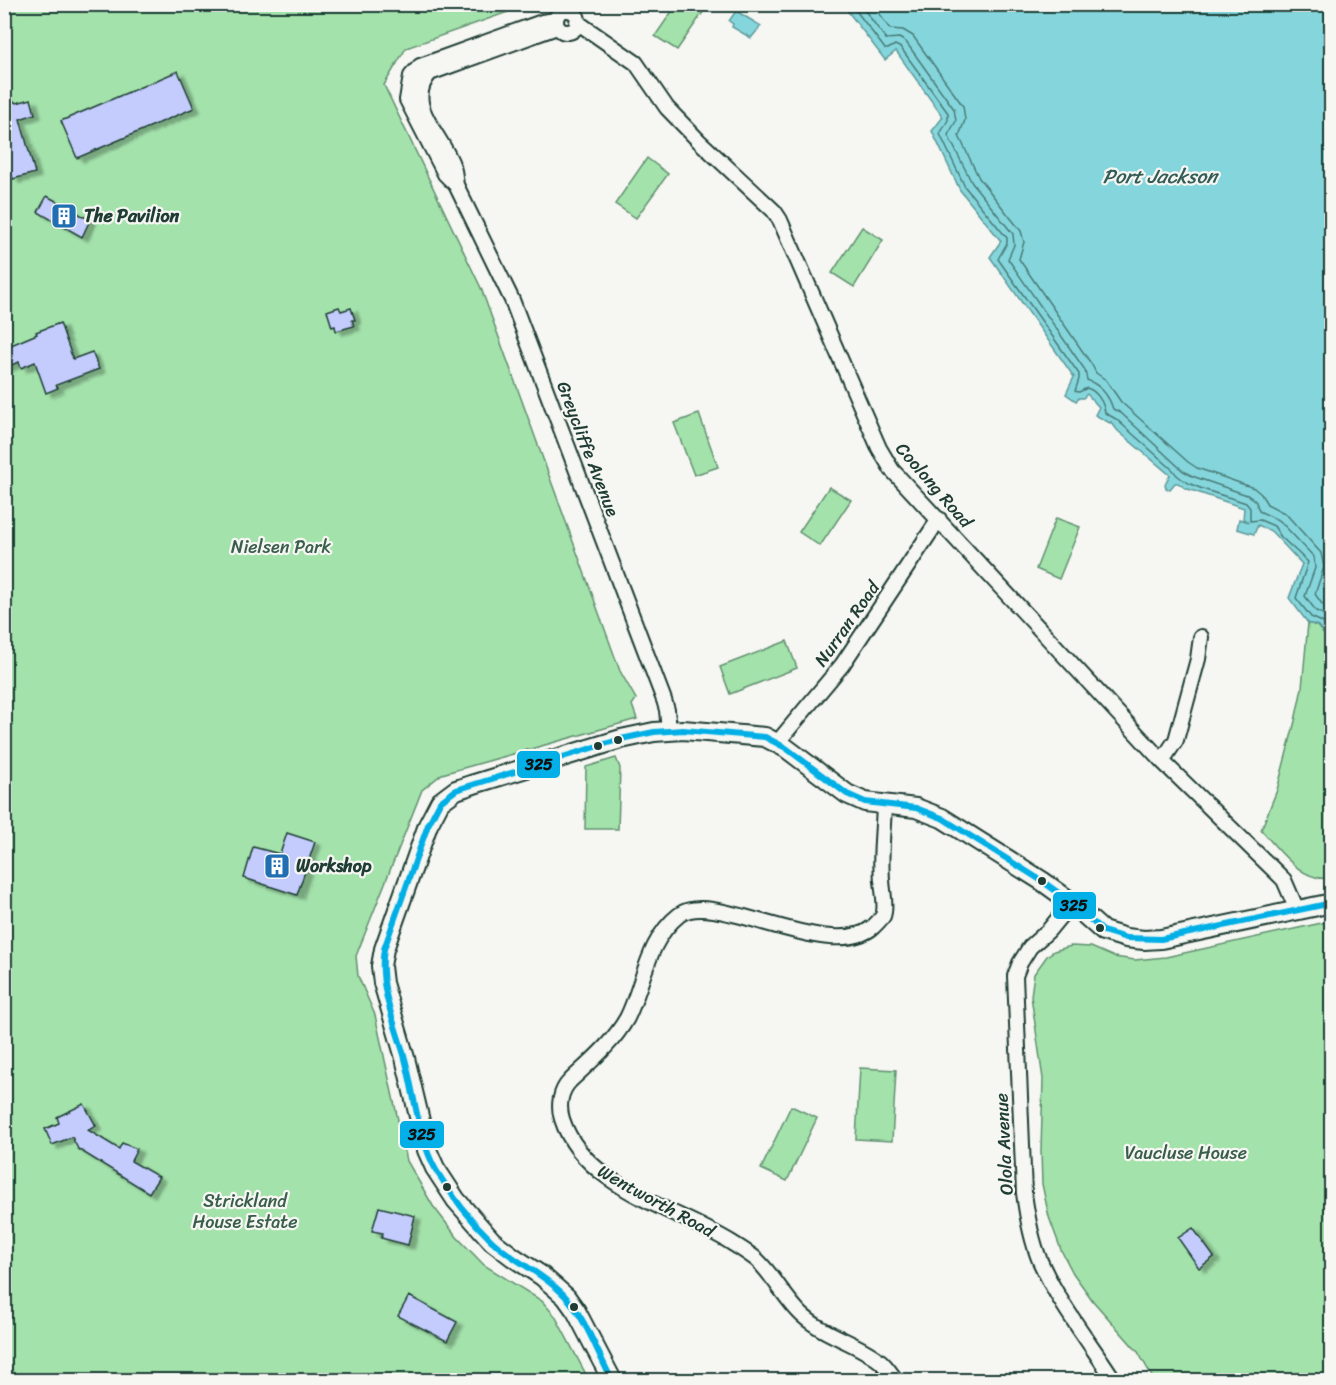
<svg xmlns="http://www.w3.org/2000/svg" width="1336" height="1385" font-family="Sriracha,sans-serif">
<style>
.green{fill:#a3e2ab;stroke:#619070;stroke-width:1.5}
.water{fill:#85d6dc;stroke:#5c9999;stroke-width:1.5}
.lines{fill:none;stroke-linecap:round;stroke-linejoin:round}
.shore{stroke:#487a77;stroke-width:1.5}
.building{fill:#c4ccfe;stroke:#1f3d34;stroke-width:1.5;filter:url(#shadow)}
.street-casing{stroke:#1f3d34;stroke-width:18}
.secondary-casing{stroke:#1f3d34;stroke-width:22}
.street{stroke:#f6f6f2;stroke-width:14}
.secondary{stroke:#f6f6f2;stroke-width:18}
.bus-1-casing{stroke:#f6f6f2;stroke-width:10}
.bus-1{stroke:#02afe6;stroke-width:6}
.bus-dot{fill:#1f3d34;stroke:#f6f6f2;stroke-width:2}
.labels{text-anchor:middle;stroke-width:4.5;stroke-linejoin:round;paint-order:stroke}
.poi-label{font-size:18px;font-weight:bold;fill:#1f3d34;stroke:#f6f6f2;text-anchor:start}
.street-label{font-size:18px;fill:#1f3d34;stroke:#f6f6f2}
.park-label{font-size:18px;fill:#395e4c;stroke:#f6f6f2}
.water-label{font-size:20px;font-style:italic;fill:#335c56;stroke:#f6f6f2}
.line-badge{stroke:#f6f6f2;stroke-width:2}
.pale-badge-label{font-size:16px;text-anchor:middle;font-weight:bold;fill:#111}
</style>
<defs>
<filter id="shadow"><feDropShadow dx="6" dy="4" stdDeviation="1.5" flood-color="#0004"/></filter>
</defs>
<rect width="100%" height="100%" fill="#f6f6f2"/>
<filter id="ink" filterUnits="userSpaceOnUse"><feTurbulence type="fractalNoise" baseFrequency=".0167" numOctaves="2"/><feDisplacementMap in="SourceGraphic" scale="12" xChannelSelector="R" yChannelSelector="G"/><feConvolveMatrix kernelMatrix="1 2 1 2 8 2 1 2 1" color-interpolation-filters="sRGB"/></filter>
<g filter="url(#ink)">
<path class="green" d="M677,4L708,5L677,50L655,36Z
M5,5H509L508,12L406,48L384,85L481,288L620,671L636,699L632,705L637,719L442,774L422,790L356,956L358,976L375,1015L407,1161L433,1206L457,1237L484,1265L542,1301L555,1316L589,1380H10C3,1360 2,1339 10,1318L4,1313Z
M647,158L668,174L636,218L615,204Z
M862,227L883,240L854,287L832,273Z
M699,414L718,467L694,475L674,423Z
M829,487L851,500L820,546L799,532Z
M1056,518L1080,527L1059,579L1036,569Z
M1308,623L1317,626L1331,643V878C1302,883 1279,850 1261,830L1277,790L1295,721L1302,688Z
M787,641L797,668L730,694L720,667Z
M616,758L620,768L618,829H585L586,767Z
M1331,921V1380H1154L1138,1352L1093,1301L1073,1273L1061,1250L1049,1217L1042,1184L1041,1151L1043,1079L1031,996L1034,974L1047,956L1054,951L1071,946L1091,947L1114,957L1135,960L1166,957Z
M860,1068L896,1070L892,1141L856,1139Z
M791,1106L817,1118L787,1181L761,1169Z"/>
<path class="water" d="M843,5H1331V643L1318,626L1308,623L1289,598L1302,564L1271,531L1258,525L1254,534L1237,529L1239,519L1249,522L1243,519L1244,508L1185,488L1178,483H1175L1170,489H1166L1165,484L1170,475L1118,431L1111,422L1110,423L1095,415L1099,407L1087,394L1083,398H1079L1076,401L1066,394L1074,377L990,257L1001,241L960,190L932,131L943,117L896,51L885,60Z
M736,11L761,26L751,38L732,27L733,24L729,21Z"/>
<g class="lines">
<path class="shore" d="M851,4L885,49H888L895,45L901,48L948,113V120L940,134L965,187L1007,238V243L998,259L1079,374V379L1075,391L1079,392L1087,388C1097,391 1104,403 1105,413L1116,419L1173,470C1182,487 1228,496 1246,503L1250,508V521L1260,520L1274,526L1281,537L1308,562L1296,598L1311,617L1322,622L1332,634
M860,4L886,39L899,38L906,42L954,109L956,121L948,135L972,183L1013,234L1014,245L1008,259L1085,370L1087,380C1100,385 1109,396 1113,409L1121,413L1182,470L1192,476L1250,496L1256,502L1259,511L1280,521L1314,557L1315,568L1305,596L1316,611L1325,615L1332,622
M872,4L890,29L903,30L913,36L963,106L965,120L959,136L979,178L1021,231L1024,242L1019,259L1092,365L1096,373L1106,380L1121,402L1188,462L1197,468L1254,488L1261,494L1267,504L1286,514L1321,553L1324,567L1315,594L1322,604L1332,609"/>
</g>
<path class="building" d="M178,71L194,108L77,158L61,121Z
M4,97L17,103L31,99L35,114L20,119L35,173L13,179L4,155Z
M47,196L90,220L82,237L38,212Z
M339,307L341,311L351,308L355,320H352L354,326L336,331L335,326L332,327L327,311Z
M60,323L73,359L92,352L99,369L56,385L58,388L46,393L35,362L21,368L19,362L4,368V348L37,334L36,332Z
M287,833L315,842L297,895L244,878L253,847L280,854Z
M84,1104L96,1126L88,1130L119,1149L122,1143L137,1149L131,1161L159,1177L149,1193L78,1149L72,1137L52,1145L45,1129L59,1123L57,1117Z
M379,1207L415,1216L408,1245L381,1238L383,1233L372,1231Z
M1193,1228L1214,1257L1199,1268L1178,1238Z
M409,1296L457,1322L447,1341L398,1316Z"/>
<g class="lines">
<defs>
<path id="street" d="M556 21a11 11 0 1 1 22 0a11 11 0 1 1-22 0Z
M577,22L636,63L667,108L699,141L774,211L780,220L879,448L892,470L1162,761L1278,874L1284,880L1297,910
M557,27L430,73C402,105 443,135 453,167C455,172 455,179 456,185L512,300L664,700L667,710L669,730
M456,185L445,174L407,100L411,76L420,66L542,22L556,20
M777,743L842,665L939,519
M1162,761L1176,740L1198,659L1201,637
M884,805C883,834 879,862 883,890C884,898 886,908 883,916C881,919 876,924 873,927C829,964 713,888 679,915C647,940 644,984 627,1018C613,1043 590,1062 570,1081C560,1091 558,1106 562,1119C584,1188 676,1208 732,1243C740,1248 750,1254 757,1260C774,1276 785,1299 802,1315C825,1336 856,1342 880,1361C886,1366 891,1374 896,1380
M1075,906L1062,914L1048,931L1030,947L1020,963L1015,976L1024,1193C1027,1216 1031,1239 1040,1261C1059,1304 1089,1341 1114,1380"/>
<path id="secondary" d="M612,1380L576,1311L566,1297L542,1276L513,1257L492,1241L456,1200L435,1168L427,1150L405,1058L383,983L381,966L384,949L428,825L440,802L456,790L474,784L621,739L654,732L683,730L765,737L786,748L847,794L865,802L916,808L942,818L1042,881L1067,899L1103,931L1126,938L1144,940L1161,939L1332,903"/>
</defs>
<use href="#street" class="street-casing"/>
<use href="#secondary" class="secondary-casing"/>
<use href="#street" class="street"/>
<use href="#secondary" class="secondary"/>
<defs>
<path id="bus-1" d="M612,1380C599,1356 584,1315 565,1296C544,1274 515,1262 492,1241C471,1221 451,1195 436,1170C418,1139 414,1090 404,1055C394,1021 378,985 384,949L428,825L440,802L456,790L621,739L654,732L683,730L765,737L786,748L847,794L865,802L916,808L942,818L1042,881L1067,899L1103,931L1126,938L1161,939L1332,903"/>
</defs>
<use href="#bus-1" class="bus-1-casing"/>
<use href="#bus-1" class="bus-1"/>
</g>
</g>
<defs>
<symbol id="building-square" viewBox="-11 -11 22 22"><rect x="-9" y="-9" width="18" height="18" rx="4" fill="#1f6fb2" stroke="#f6f6f2"/><path d="M-4-6H4V6H1V3H-1V6H-4ZM-2.5-4.3h1.7v1.8h-1.7ZM.8-4.3h1.7v1.8H.8ZM-2.5-1h1.7V.8h-1.7ZM.8-1h1.7V.8H.8Z" fill="#fff"/></symbol>
</defs>
<g fill-rule="evenodd">
<use href="#building-square" x="49" y="201" width="30" height="30"/>
<use href="#building-square" x="262" y="851" width="30" height="30"/>
</g>
<g class="bus-dot">
<circle cx="618" cy="740" r="5"/>
<circle cx="598" cy="746" r="5"/>
<circle cx="1042" cy="881" r="5"/>
<circle cx="1100" cy="928" r="5"/>
<circle cx="447" cy="1187" r="5"/>
<circle cx="574" cy="1307" r="5"/>
</g>
<g class="labels">
<g class="poi-label">
<text x="84" y="222">The Pavilion</text>
<text x="296" y="872">Workshop</text>
</g>
<g class="street-label">
<text transform="translate(588 449) rotate(69)" y="6">Greycliffe Avenue</text>
<text transform="translate(934 485) rotate(49)" y="6">Coolong Road</text>
<text transform="translate(847 624) rotate(-55)" y="6">Nurran Road</text>
<text transform="translate(1004 1144) rotate(-93)" y="6">Olola Avenue</text>
<text transform="translate(656 1201) rotate(29)" y="6">Wentworth Road</text>
</g>
<g class="park-label">
<text x="281" y="553">Nielsen Park</text>
<text x="1186" y="1159">Vaucluse House</text>
<text x="245" y="1207">Strickland<tspan x="245" dy="21">House Estate</tspan></text>
</g>
<g class="water-label">
<text x="1160" y="183">Port Jackson</text>
</g>
</g>
<g class="line-badge">
<rect x="516" y="750" width="45" height="29" rx="6" fill="#02afe6"/>
<rect x="1052" y="891" width="45" height="29" rx="6" fill="#02afe6"/>
<rect x="399" y="1120" width="46" height="29" rx="6" fill="#02afe6"/>
</g>
<g class="pale-badge-label">
<text x="539" y="770">325</text>
<text x="1074" y="911">325</text>
<text x="422" y="1140">325</text>
</g>
<rect width="1336" height="1385" fill="none" stroke="#f6f6f2" stroke-width="24"/>
<rect x="12" y="12" width="1312" height="1361" fill="none" stroke="#1f3d34" stroke-width="2" filter="url(#ink)"/>
</svg>
